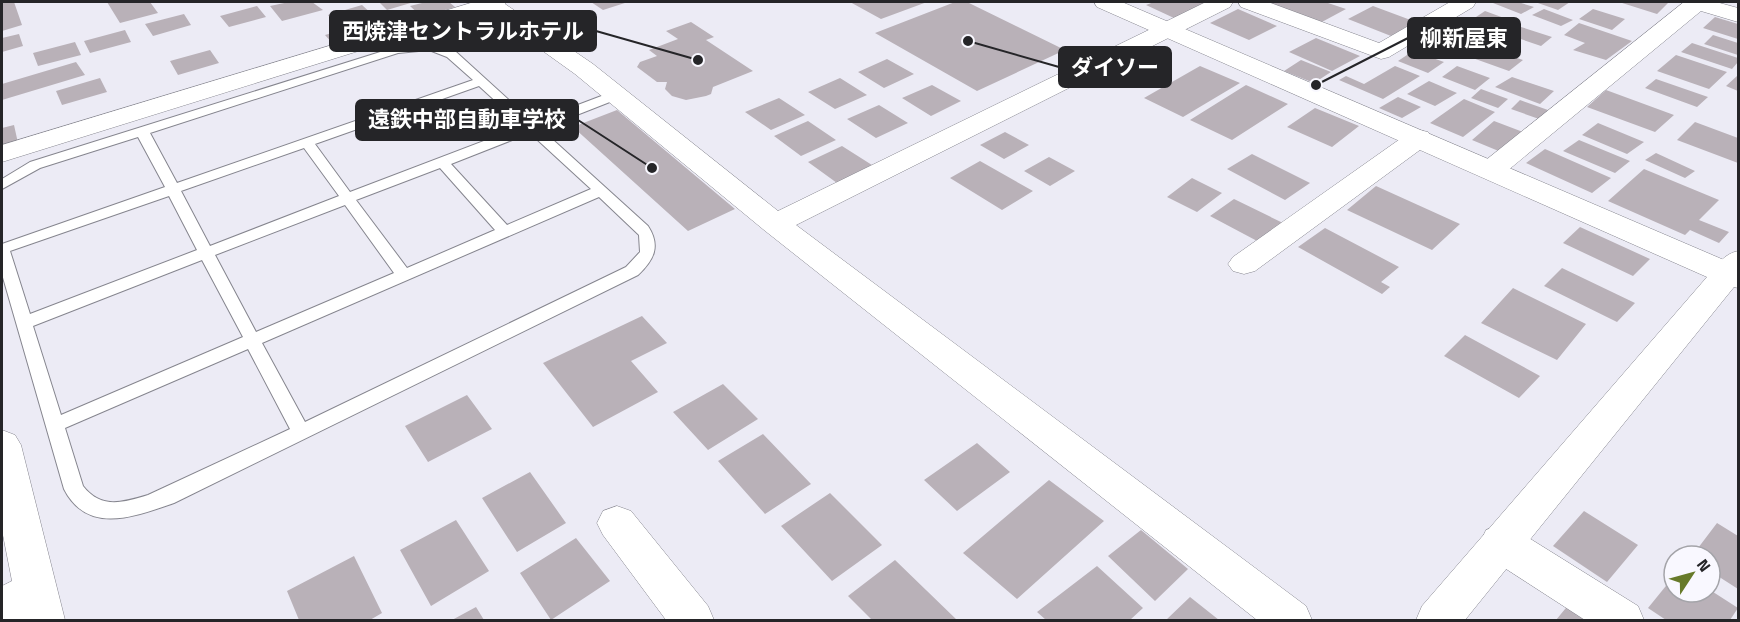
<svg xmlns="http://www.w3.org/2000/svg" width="1740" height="622" font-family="'Titillium Web','Noto Sans JP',sans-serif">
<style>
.building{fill:#b9b1b8}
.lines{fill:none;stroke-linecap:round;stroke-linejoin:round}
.service-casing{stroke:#85858e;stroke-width:2}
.minor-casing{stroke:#85858e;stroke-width:1}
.tertiary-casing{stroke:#85858e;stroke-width:1}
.service{fill:#fff;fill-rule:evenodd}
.minor{fill:#fff;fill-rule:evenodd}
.tertiary{fill:#fff;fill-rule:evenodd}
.leader{fill:none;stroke:#252528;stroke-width:2}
.callout-dot{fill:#252528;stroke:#f9f8ff;stroke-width:2}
.callout{fill:#252528;stroke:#252528;stroke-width:2}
.callout-label{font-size:22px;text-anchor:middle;font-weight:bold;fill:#fff}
</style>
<rect width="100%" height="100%" fill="#ecebf5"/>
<path class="building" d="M2,2H14L22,25L2,31Z
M107,2H150L158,13L120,23Z
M289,2H312L323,10L282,21L270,6Z
M379,2H414L387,10Z
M426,2H449L455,7L422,17L410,6Z
M591,2H628L603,10Z
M850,2H927L881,19Z
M955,2H967L1065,50L977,91L875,33Z
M1154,2H1207L1174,18L1146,5Z
M1266,2H1325L1346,9L1320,23Z
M1496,2H1518L1534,7L1521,14L1493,3Z
M1535,2H1570L1558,10Z
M1619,2H1663L1668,3L1657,14Z
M362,5L374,16L338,27L328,15Z
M257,6L266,17L229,27L220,16Z
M1373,6L1416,22L1391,36L1348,19Z
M1238,9L1277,26L1249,40L1210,23Z
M1544,9L1573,20L1561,26L1532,15Z
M1593,9L1625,19L1612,30L1579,19Z
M1485,11L1515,22L1503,30L1473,19Z
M184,14L191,25L153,36L145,24Z
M1715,17L1738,24V39L1703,28Z
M1460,18L1497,32L1485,40L1448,26Z
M691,22L714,37L706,40L753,71L713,87L711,94L706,96L686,100L672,96L665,89L667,82H657L637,67L640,62L657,56L649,50L678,39L666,31Z
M1579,23L1632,41L1606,60L1573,50L1585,43L1564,35Z
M363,24L370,35L334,45L325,35Z
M1521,27L1552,37L1541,46L1509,35Z
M125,30L131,42L90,53L84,41Z
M19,34L23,46L2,52V38Z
M1713,35L1738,43V55L1704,44Z
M1316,38L1360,56L1332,71L1289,52Z
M75,42L81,55L38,66L33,53Z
M1692,43L1738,58V62L1732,69L1681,52Z
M1484,47L1523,60L1509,71L1467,56Z
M210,50L219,63L178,75L170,61Z
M1413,51L1444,62L1428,73L1398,61Z
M1676,55L1727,72L1709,89L1657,71Z
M887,59L914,74L884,88L858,72Z
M1301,60L1331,72L1314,83L1284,71Z
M76,62L85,75L2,100V84Z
M1200,66L1240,83L1183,117L1144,98Z
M1395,66L1420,76L1383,99L1339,80L1346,76L1364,84Z
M1457,66L1490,78L1475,90L1442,77Z
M1737,76L1738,91L1726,86Z
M1512,77L1554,91L1540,104L1495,87Z
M100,78L107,92L62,105L56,91Z
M840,78L867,95L835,109L808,92Z
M1656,79L1708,97L1697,107L1645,88Z
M1429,81L1457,93L1435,106L1407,94Z
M932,85L961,101L931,116L902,98Z
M1246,85L1288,104L1232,140L1190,120Z
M1481,89L1508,99L1498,108L1471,98Z
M1606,90L1674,115L1655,132L1587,107Z
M1398,97L1421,107L1402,118L1379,108Z
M779,98L805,115L771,130L745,112Z
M1464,99L1495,112L1463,137L1430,123Z
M1520,100L1548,110L1539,119L1511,109Z
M879,105L908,123L876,138L847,119Z
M1315,108L1359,126L1332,147L1287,127Z
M617,110L735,209L688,231L573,127Z
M808,121L836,140L801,156L774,136Z
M1494,121L1523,132L1501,152L1472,140Z
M1695,122L1738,138V163L1677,140Z
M1598,123L1644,142L1627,154L1582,135Z
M14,125L18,143L3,148L2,128Z
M1005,132L1029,145L1004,159L980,145Z
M1579,140L1630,161L1615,173L1563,151Z
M842,146L872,165L837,183L808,162Z
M1545,149L1611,178L1592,193L1526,163Z
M1656,153L1695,171L1685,178L1645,160Z
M1252,154L1310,183L1285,200L1227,169Z
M1049,157L1075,171L1050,186L1024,171Z
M980,161L1033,191L1002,210L950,178Z
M1644,169L1719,200L1699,220L1729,232L1719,243L1690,230L1685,235L1608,201Z
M1192,178L1222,193L1197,212L1167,197Z
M1376,186L1460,224L1432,250L1347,210Z
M1234,199L1283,223L1259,242L1210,216Z
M1580,227L1650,259L1633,276L1563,243Z
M1325,228L1399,267L1381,282L1390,287L1382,294L1298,247Z
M1562,268L1635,303L1617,322L1544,286Z
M1513,288L1586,324L1557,360L1481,323Z
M642,316L667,343L631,361L658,392L593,427L543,363Z
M1465,335L1540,376L1519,398L1444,356Z
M723,384L758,419L708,450L673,412Z
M467,395L492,429L428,462L405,426Z
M763,434L811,484L765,514L718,461Z
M977,443L1010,472L957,511L924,480Z
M530,472L566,523L517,552L482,498Z
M1049,480L1104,521L1017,599L963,553Z
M830,493L882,545L832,581L781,526Z
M1584,511L1638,545L1607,582L1553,546Z
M456,520L489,571L431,606L400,550Z
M1717,523L1738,536V589L1710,571V556H1692Z
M1141,530L1188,569L1155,601L1108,556Z
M576,538L610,581L551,620L520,573Z
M354,556L382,613L370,620H299L287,591Z
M895,560L957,620H872L848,596Z
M1097,566L1143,608L1130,620H1046L1037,612Z
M1674,576V592L1710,590L1738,608L1730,620H1666L1648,608Z
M1190,597L1219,620H1166Z
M1570,603L1595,620H1556Z
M476,607L484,620H452Z"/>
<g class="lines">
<defs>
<path id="service" d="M430,43L455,51L533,122L612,92H620L622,95L620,98L541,129L648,226C661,246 654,260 638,275L174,503C136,516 88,536 64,489L2,274V244L165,187L138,137L40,168L2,189V179L30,162L393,48ZM429,50L447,57L473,80L177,183L150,133L398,53ZM479,86L523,126L350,192L315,144ZM530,133L591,189L507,225L451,164ZM304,148L339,196L210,246L181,191ZM440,168L495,230L407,268L356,200ZM169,196L197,250L30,314L10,251ZM599,197L639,235L640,252L626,267L305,422L262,343ZM345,205L394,273L256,332L215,255ZM202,260L243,337L61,415L33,326ZM248,349L290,429L148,495C122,503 101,509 83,486L65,428Z"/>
<path id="minor" d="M474,2H506L505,4L593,64L778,211L1206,2H1233L1230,7L796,225L1306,606L1312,620H1257L764,230L575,74L487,11L2,162V145Z
M1238,2H1268L1379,43L1450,2H1476L1473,7L1389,57L1381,59L1241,7Z
M1684,2H1716L1738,8V22L1701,11L1501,176L1491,178L1481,176L1477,170L1481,164Z
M1419,130L1428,132L1432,138L1428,144L1255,271L1244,274L1233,271L1228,264L1233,257L1410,132Z
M1738,251V280L1728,283L1717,280L1712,273C1719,262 1725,254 1738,251Z
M2,430L15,435L21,445L65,620H2V586L12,581L2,530Z
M617,506L631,511L708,606L714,620H666L603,535L597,523L603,511Z
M1501,525L1516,530L1638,606L1644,620H1585L1486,556L1480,543L1486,530Z"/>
<path id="tertiary" d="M1094,2H1122L1738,266V288L1734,287L1465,620H1416L1422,606L1707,277L1097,7Z"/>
</defs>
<use href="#service" class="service-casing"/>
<use href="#minor" class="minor-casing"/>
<use href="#tertiary" class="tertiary-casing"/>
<use href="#service" class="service"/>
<use href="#minor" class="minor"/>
<use href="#tertiary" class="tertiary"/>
</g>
<path class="leader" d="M698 60L596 31M1316 85L1408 38M968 41L1059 67M652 168L578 120"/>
<g class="callout-dot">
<circle cx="698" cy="60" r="6"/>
<circle cx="1316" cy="85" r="6"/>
<circle cx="968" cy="41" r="6"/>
<circle cx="652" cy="168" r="6"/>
</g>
<g class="callout">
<rect x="330" y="11" width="266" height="40" rx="6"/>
<rect x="1408" y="18" width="112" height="40" rx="6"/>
<rect x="1059" y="47" width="112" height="40" rx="6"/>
<rect x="356" y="100" width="222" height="40" rx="6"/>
</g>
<g class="callout-label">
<text x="463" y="39">西焼津セントラルホテル</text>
<text x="1464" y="46">柳新屋東</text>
<text x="1115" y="75">ダイソー</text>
<text x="467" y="127">遠鉄中部自動車学校</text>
</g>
<rect width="1740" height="622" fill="none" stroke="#252528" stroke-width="6"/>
<g transform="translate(1692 574) rotate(54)"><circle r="28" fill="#f9f8ff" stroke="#a4a4a9" stroke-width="1.5"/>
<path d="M0-4.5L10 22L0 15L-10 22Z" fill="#677a2a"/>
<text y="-9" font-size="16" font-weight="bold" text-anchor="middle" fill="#252528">N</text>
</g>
</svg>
